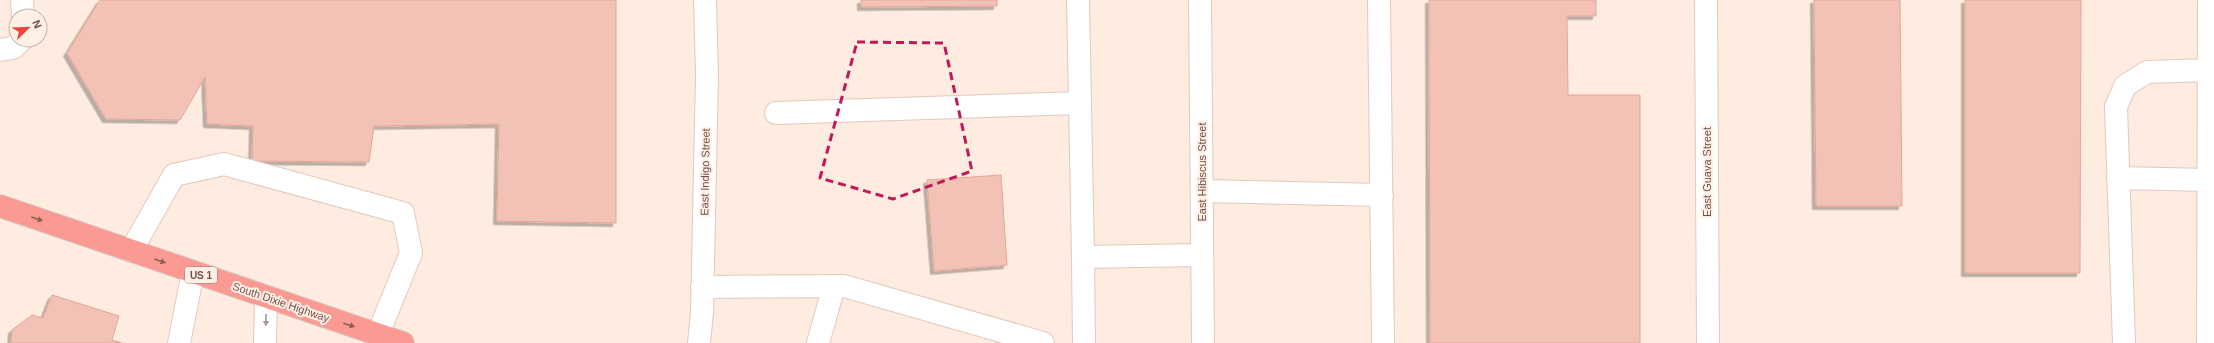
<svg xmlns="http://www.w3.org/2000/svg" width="2214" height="343" font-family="Helvetica,sans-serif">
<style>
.building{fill:#f3c2b6;stroke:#e6a596;filter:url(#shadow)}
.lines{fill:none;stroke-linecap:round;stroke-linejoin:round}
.minor-casing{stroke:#e3c8be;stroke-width:24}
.highway-casing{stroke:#d8cdcb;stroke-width:24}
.minor{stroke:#fff;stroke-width:22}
.highway{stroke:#fa9a93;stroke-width:22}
.oneway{fill:#8f5d55}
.oneway2{fill:#ac9590}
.marked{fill:none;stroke:#c2185b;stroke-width:3;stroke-dasharray:8 5;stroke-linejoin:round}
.labels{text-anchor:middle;stroke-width:4;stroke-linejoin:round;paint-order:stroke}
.shield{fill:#fff0e6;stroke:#9e7f76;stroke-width:1}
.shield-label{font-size:10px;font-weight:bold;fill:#744e46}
.street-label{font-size:11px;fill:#744e46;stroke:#fff0e6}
</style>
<defs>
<filter id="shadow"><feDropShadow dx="-3.5" dy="3.5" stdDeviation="0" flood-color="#0004"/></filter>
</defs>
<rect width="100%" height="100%" fill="#fdecdf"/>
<path class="building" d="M100,0H616V223L497,221L499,124L374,126L369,162L252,161L253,126L207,124L205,77L180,120L106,119L67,53Z
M861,0H997V6L861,7Z
M1429,0H1596V16H1567L1568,95H1640V343H1430Z
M1814,0H1900L1902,206H1816Z
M1965,0H2081L2080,273H1965Z
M1001,175L1007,265L934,271L927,180Z
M52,295L119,316L112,340L122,343H11L12,330L32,315L43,318Z"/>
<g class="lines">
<defs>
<path id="minor" d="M22,0L23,16
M1078,0L1083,257
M1200,0L1203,343
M1379,0L1383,343
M1706,0L1708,343
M0,50L13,48L21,40
M776,113L1080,103
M2118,178L2209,180
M1202,191L1382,195
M131,251L174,175L224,164L403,213L411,253L378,334
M702,287L844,286L1043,343
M179,343L193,272
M265,343L266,298
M699,343L702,312L707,75L705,0
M818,343L834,286
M1084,343L1083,257L1202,255
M2124,343L2116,107L2125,86L2147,72L2209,70
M2208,343L2209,0"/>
<path id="highway" d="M0,206L403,343"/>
</defs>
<use href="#minor" class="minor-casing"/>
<use href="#highway" class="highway-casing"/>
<use href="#minor" class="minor"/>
<use href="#highway" class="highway"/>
</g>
<defs><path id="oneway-solid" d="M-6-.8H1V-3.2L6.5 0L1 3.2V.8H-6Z"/></defs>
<g class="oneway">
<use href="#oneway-solid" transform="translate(37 219) rotate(19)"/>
<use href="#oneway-solid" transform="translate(160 261) rotate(19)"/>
<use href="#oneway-solid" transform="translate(349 325) rotate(18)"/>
</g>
<use class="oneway2" href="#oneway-solid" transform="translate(266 320) rotate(90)"/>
<path class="marked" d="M857,42L944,43L972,171L893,199L820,178Z"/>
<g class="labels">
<rect class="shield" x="185" y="267" width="32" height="16" rx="3"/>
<g class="shield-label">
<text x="201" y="279">US 1</text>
</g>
<g class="street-label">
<text transform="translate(705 172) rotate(-89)" y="4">East Indigo Street</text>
<text transform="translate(1202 172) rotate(-90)" y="4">East Hibiscus Street</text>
<text transform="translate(1707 172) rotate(-90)" y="4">East Guava Street</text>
<text transform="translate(281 302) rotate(19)" y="4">South Dixie Highway</text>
</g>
</g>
<g transform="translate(28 28) rotate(67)"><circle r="19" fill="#fff0e6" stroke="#c7afa6"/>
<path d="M0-3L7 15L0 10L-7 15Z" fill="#eb453f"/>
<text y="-6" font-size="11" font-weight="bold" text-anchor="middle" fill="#744e46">N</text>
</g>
</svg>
